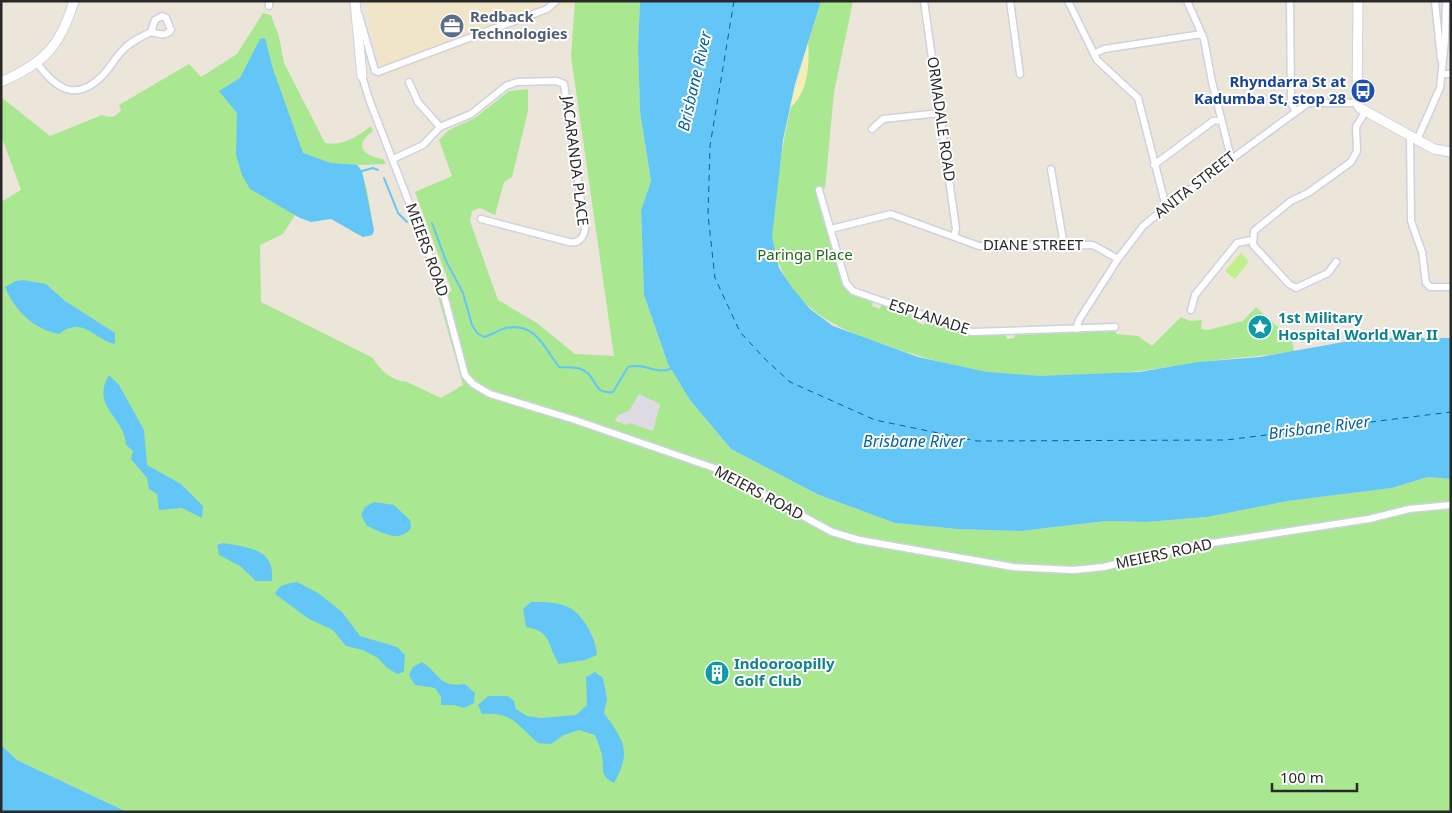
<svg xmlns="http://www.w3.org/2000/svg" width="1452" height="813" font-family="'Noto Sans',sans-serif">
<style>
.industrial{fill:#dedbe4}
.education{fill:#f0e5c7}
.green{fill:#a9e791;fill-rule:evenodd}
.sand{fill:#f4efb9}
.pitch{fill:#bff08c}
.water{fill:#64c6f7}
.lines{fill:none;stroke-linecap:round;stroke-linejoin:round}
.stream{stroke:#64c6f7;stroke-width:2}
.ferry{stroke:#0461a2;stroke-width:1;stroke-dasharray:6 5;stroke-linecap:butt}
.street-casing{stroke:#cfd1e3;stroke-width:9}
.secondary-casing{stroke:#cfd1e3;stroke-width:11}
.street{stroke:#fff;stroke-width:6}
.secondary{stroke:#fff;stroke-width:9}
.labels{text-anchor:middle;stroke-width:4;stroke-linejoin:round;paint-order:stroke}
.service-label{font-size:15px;font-weight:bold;fill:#4e5e75;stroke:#fff;text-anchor:start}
.transit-label{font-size:15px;font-weight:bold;fill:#164399;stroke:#fff;text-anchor:end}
.street-label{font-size:15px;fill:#292929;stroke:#fff}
.park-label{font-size:15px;fill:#216a15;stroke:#fff}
.culture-label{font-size:15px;font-weight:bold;fill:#0d838f;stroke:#fff;text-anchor:start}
.water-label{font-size:16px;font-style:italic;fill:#0461a2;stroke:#fff}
</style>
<rect width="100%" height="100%" fill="#ece5d9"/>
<path class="industrial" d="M639,394L660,404L653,431L631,423L627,425L615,421L618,415L629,411Z"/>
<path class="education" d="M366,1H575L574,5L382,78Z"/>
<path class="green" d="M575,1H640L638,48L640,112L651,181L641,210L644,295L668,364L690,400L731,449L819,495L895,523L957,529L1021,531L1106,521L1147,522L1207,517L1288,501L1392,488L1428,477L1451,479V812H127L17,760L1,745V202L21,190L1,135V97L50,136L102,115C110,118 116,118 121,110L119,105L189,64L201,77L237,54L263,13L271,15L279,37L284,63L325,143C343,146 357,137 371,126L373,131C353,145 363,156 383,159L386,164L357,165C368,180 370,212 374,230L372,235C358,241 346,224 333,219C320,215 313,226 295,215L283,234L260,245L261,302L373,358C378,368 393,382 405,381L441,398L463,385L438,296L452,291L415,192L452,176L439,140L449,130L475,118L509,91L528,89V111L512,177L504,182L495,215L480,208L472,211L470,221L498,300L537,323L575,354L614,356L571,56ZM639,394L660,404L653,431L630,423L627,425L615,421L618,415L629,411Z
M821,1H853L834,92L825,188L815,191L844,287L851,294L873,302L872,306L880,309L881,305L918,318L917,322L924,325L926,321L969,335H1006L1007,339L1014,338L1015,335L1110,331L1116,332V334L1138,336L1152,346L1181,317L1190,321L1202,320L1201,329L1208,330L1243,321L1256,307L1292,340L1294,352C1261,356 1228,358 1195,363C1129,373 1053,384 986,372C950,365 916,356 882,344C826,325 784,302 772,239C770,227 775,211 776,198C783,126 799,70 821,1Z"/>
<path class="sand" d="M808,41C810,63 808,93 790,108Z"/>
<path class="pitch" d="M1241,253L1249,261L1235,279L1225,271Z"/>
<path class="water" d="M640,1H821L795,84L783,140L772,237L779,268L793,289L810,309L833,326L918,357L987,372L1041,376L1139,372L1198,362L1260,357L1360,339L1395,338L1402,341L1408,338H1451V479L1428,477L1392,488L1288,501L1207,517L1147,522L1106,521L1021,531L957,529L895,523L819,495L731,449L690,400L668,364L644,295L641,210L651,181L640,112L638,48Z
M265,38L273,69L303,153L331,163L357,165L362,171L374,230L372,235L363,237L331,219L311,222L300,218L250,189L242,175L236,155L237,113L219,91L240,78L260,39Z
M23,280L46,284L65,301L115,333V344C95,340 83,315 59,334C35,330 14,310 5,287L16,281Z
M109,375L119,385L144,430L147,465L181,484L203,506L202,518L182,508L159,510L157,494L149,489L147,478L131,459L133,451L126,445C125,417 90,407 109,375Z
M374,502L394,505L410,520L411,528C399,544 382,532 367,526L361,515L365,507Z
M223,543C249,548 275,548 272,581H256L240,566L219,555L217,545Z
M297,582L318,593L342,612L360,636L397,647L405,655L404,672L397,674L386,667L378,658L363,650L346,646L333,630L309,619L275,594C279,584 287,584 297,582Z
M531,602C544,602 559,602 570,608C585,617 596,639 597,655L585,660L559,664C546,644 553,632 526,627L523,609Z
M422,662C440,674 439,688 465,684L475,693L474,703L464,708L454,705H441V697L435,688L415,685L409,675L413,667Z
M595,672L603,678L607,699L604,713C624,741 632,751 614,783C598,774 605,770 602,755C600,748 598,742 595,735L579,730L564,735L551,744L538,743C516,724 513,712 482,714L478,705L488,696H508L514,701L516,709L527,716L541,718L576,715L587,705L586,677Z
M1,745L17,760L127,812H1Z"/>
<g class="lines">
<path class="stream" d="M362,171L373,168L378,170
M384,178L398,213L407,222
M432,223L446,261L463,293L472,325L477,333L484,337C492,335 498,330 506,328C535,322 544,347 559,367C566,368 576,366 583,370C598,377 592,395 613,392L628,367C645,362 657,376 673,368"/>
<path class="ferry" d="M734,1L710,146L708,215L715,278L740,332L765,359L790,382L875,420L977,441L1226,440L1451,412"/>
<defs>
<path id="street" d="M924,1L956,229L954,236
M1010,1L1020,74
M1068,1L1097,60L1138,98L1166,207
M1187,1L1204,39L1212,82L1231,158
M1290,1L1291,101L1295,111
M1435,1L1441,60
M269,6V1
M359,15L375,71L378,72L547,9L556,1
M1094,54L1104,49L1202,34
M37,63C56,89 76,103 103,75C110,68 115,58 122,51C129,42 141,37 151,32C159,34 166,37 171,30L166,18L162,16L155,20L151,32
M1442,74H1451
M362,76L369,99L442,288L465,375L473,384L490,394L575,420L717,469L832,532L859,540L1013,567L1073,570L1104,567L1186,547L1369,519L1409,509L1451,505
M409,82L418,102L440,127
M872,129L883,119L940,113
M1410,136L1411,221L1422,252L1426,283L1430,287H1451
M1417,140L1440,88L1445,40L1446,1
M393,159L423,145L440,127L471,114L506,86L517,82L557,81L564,84L585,229C584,238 578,244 569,242L481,219
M1154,165L1213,121L1221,120
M1051,169L1064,246
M819,190L846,283L853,291L972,332L1115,327
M831,229L891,214L979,246L1093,245L1118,259
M1336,262L1328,273L1296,288L1289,284L1253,245L1254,231L1291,201L1308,193L1351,162L1357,151L1356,127L1365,112
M1191,310L1195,295L1237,243L1252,240
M1076,329L1079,320L1118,259L1143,226L1166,207L1308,103H1357"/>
<path id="secondary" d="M355,1L362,76
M1358,1L1357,103L1360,108L1434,149L1451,152
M1,82C44,63 60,47 74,1"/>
</defs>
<use href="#street" class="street-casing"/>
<use href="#secondary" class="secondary-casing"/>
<use href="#street" class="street"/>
<use href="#secondary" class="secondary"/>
</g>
<defs>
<symbol id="office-disc" viewBox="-11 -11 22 22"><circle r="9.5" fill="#5c6f8a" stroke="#fff"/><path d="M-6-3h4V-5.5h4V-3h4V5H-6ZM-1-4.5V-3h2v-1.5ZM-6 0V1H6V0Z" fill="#fff"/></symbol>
<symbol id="bus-disc" viewBox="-11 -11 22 22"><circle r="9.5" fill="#1a4fb4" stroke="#fff"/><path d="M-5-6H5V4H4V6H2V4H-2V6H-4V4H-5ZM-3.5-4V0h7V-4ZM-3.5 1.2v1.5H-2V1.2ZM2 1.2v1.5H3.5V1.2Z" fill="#fff"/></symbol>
<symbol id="sight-disc" viewBox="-11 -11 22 22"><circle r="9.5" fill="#0f9aa8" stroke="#fff"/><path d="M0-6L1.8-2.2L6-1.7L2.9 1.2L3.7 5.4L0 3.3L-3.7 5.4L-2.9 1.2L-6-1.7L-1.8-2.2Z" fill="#fff"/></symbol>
<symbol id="building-disc" viewBox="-11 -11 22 22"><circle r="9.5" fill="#0f9aa8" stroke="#fff"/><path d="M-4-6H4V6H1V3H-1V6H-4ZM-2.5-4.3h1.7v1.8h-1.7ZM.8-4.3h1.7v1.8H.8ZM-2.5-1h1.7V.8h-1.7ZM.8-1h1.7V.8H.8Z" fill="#fff"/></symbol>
</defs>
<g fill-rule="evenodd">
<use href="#office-disc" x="438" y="12" width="28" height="28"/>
<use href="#bus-disc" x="1349" y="77" width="28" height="28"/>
<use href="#sight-disc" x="1246" y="313" width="28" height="28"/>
<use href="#building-disc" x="703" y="659" width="28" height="28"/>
</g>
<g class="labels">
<g class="service-label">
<text x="470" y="22">Redback<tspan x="470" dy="17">Technologies</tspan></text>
</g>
<g class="transit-label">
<text x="1346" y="87">Rhyndarra St at<tspan x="1346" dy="17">Kadumba St, stop 28</tspan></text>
</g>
<g class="street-label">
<text transform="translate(941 119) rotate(82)" y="5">ORMADALE ROAD</text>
<text transform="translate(575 161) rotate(83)" y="5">JACARANDA PLACE</text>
<text transform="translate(1195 185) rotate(-38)" y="5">ANITA STREET</text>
<text x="1033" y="250">DIANE STREET</text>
<text transform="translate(427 250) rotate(70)" y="5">MEIERS ROAD</text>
<text transform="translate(929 317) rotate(18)" y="5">ESPLANADE</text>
<text transform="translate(759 493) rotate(28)" y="5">MEIERS ROAD</text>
<text transform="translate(1164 554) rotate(-12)" y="5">MEIERS ROAD</text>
</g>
<g class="park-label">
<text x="805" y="260">Paringa Place</text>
</g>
<g class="culture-label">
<text x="1278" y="323">1st Military<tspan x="1278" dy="17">Hospital World War II</tspan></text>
<text x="734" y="669">Indooroopilly<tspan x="734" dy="17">Golf Club</tspan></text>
</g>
<g class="water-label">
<text transform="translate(694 81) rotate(-77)" y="6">Brisbane River</text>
<text transform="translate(1319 427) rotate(-7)" y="6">Brisbane River</text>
<text x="914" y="447">Brisbane River</text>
</g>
</g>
<rect width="1452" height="813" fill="none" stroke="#292929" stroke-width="5"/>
<path d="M1272 783v8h85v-8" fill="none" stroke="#292929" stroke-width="2.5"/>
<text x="1280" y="783" font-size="15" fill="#292929" stroke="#ffffff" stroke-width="4" paint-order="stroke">100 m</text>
</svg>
